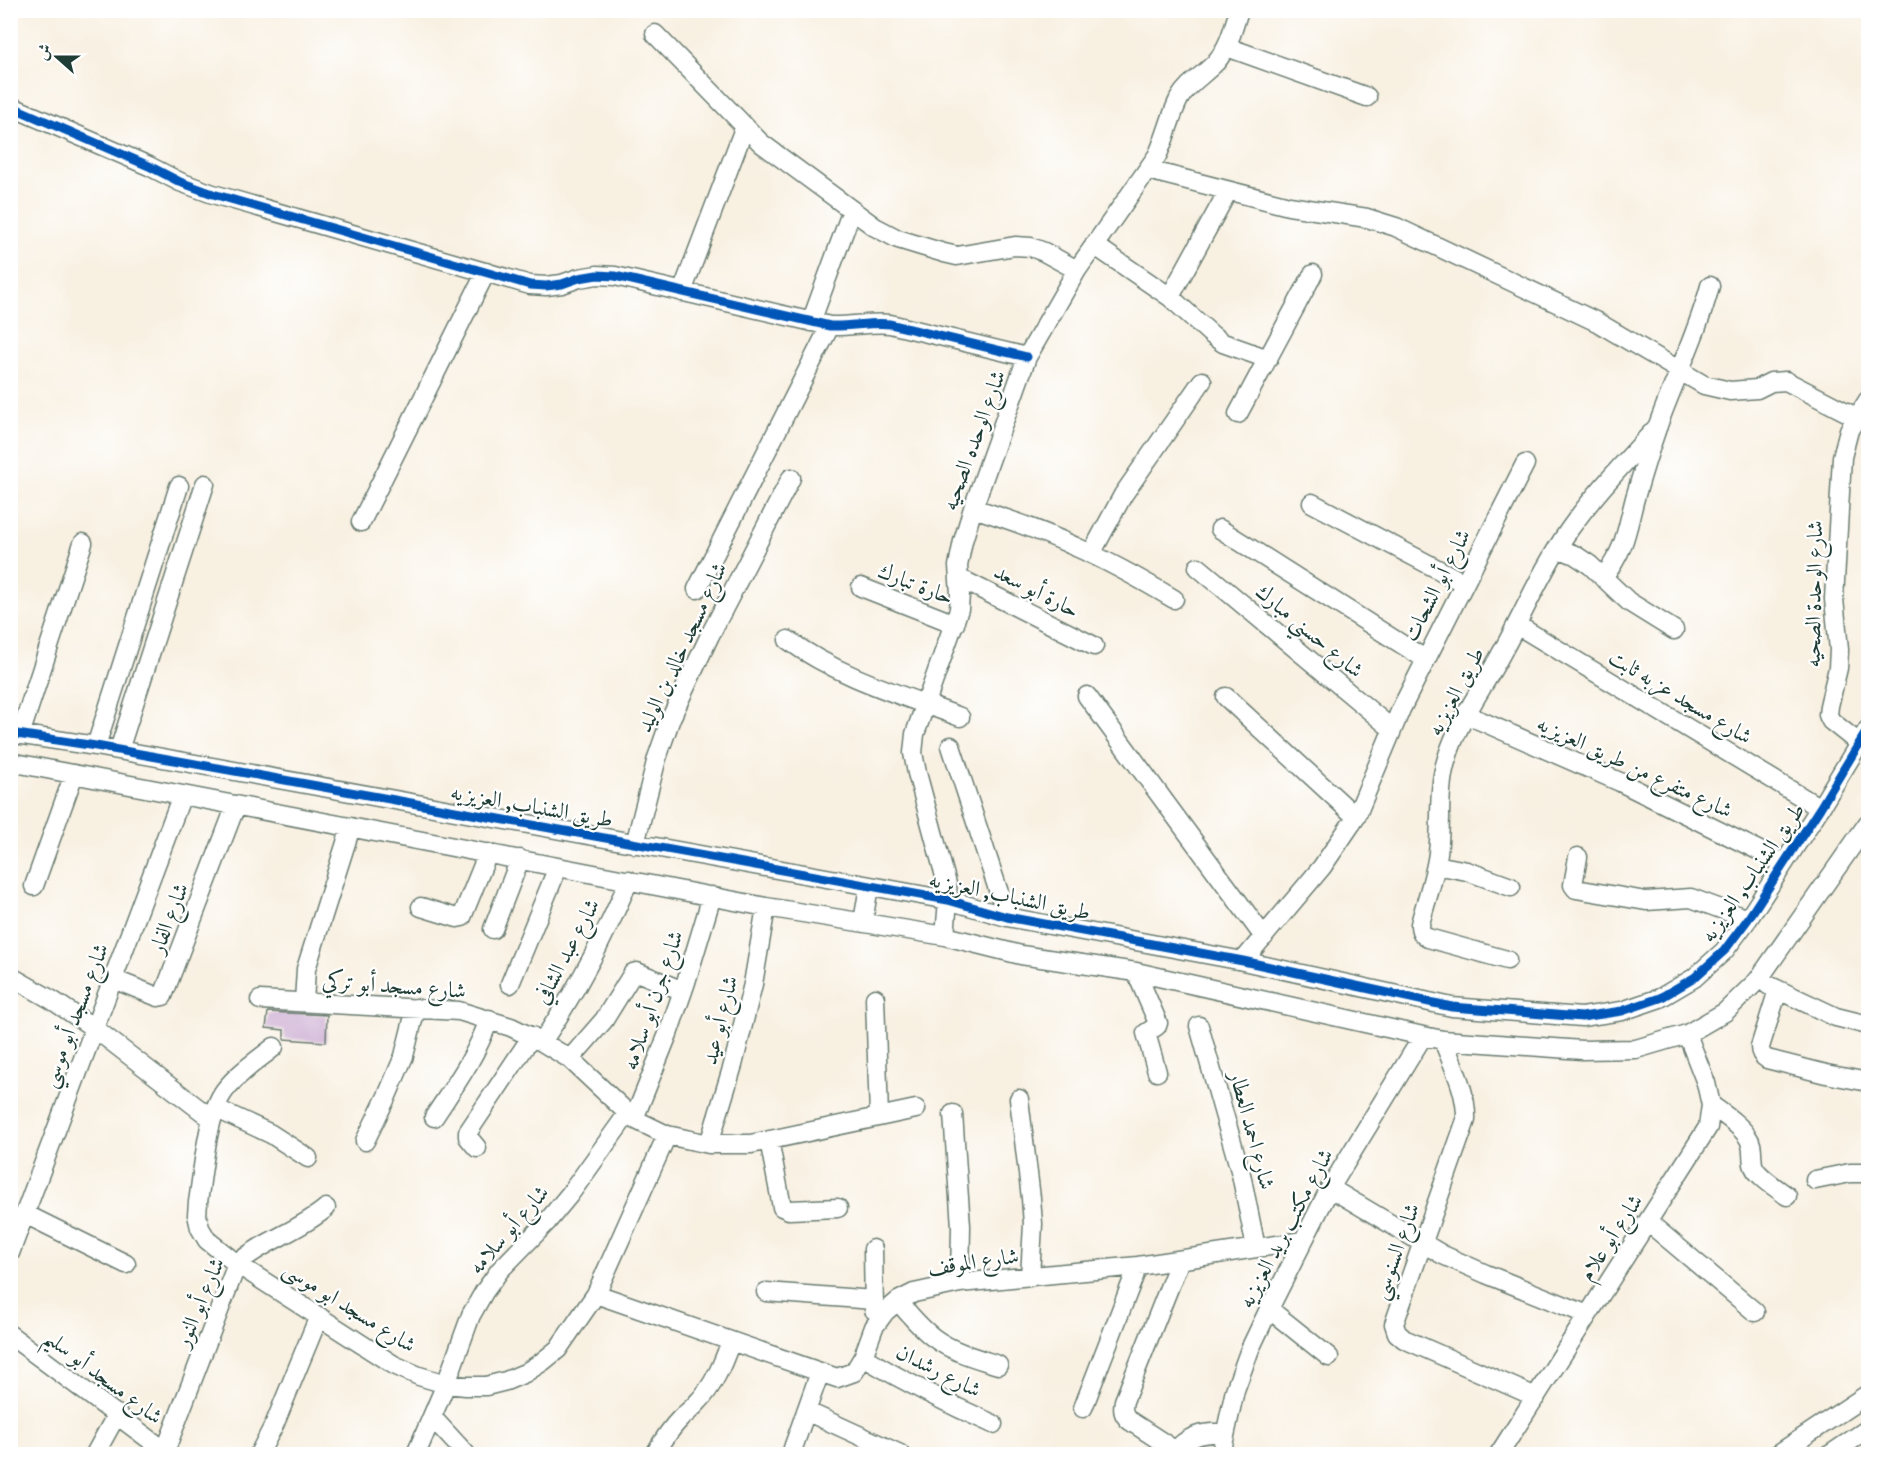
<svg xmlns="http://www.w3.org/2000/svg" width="1879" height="1465" font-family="'IM FELL DW Pica',Amiri,serif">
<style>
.building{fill:#cbacd2}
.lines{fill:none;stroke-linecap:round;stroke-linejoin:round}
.minor-casing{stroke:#6b7c71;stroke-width:21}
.minor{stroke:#fff;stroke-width:18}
.cycleway-casing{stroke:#fff;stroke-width:13}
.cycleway{stroke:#0057b8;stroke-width:9}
.labels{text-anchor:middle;stroke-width:4.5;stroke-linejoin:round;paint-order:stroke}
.street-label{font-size:22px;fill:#1f3d34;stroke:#fff}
</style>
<rect width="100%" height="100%" fill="#fff"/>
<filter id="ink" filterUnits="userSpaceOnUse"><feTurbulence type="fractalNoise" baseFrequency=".0167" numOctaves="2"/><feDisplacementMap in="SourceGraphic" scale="12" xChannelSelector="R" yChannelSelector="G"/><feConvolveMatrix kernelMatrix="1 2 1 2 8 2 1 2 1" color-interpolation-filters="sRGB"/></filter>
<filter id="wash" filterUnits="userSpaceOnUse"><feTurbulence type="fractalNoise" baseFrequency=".008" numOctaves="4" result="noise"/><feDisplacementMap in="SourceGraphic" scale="24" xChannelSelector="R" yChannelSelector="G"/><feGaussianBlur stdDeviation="1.35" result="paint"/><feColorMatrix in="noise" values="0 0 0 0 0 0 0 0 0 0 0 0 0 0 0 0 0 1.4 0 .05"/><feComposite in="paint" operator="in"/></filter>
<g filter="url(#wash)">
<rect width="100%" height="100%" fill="#f8f0e1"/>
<g id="blocks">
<path class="building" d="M268,1012L327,1015L326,1042L284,1039V1030L266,1028Z"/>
</g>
</g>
<g filter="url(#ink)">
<use href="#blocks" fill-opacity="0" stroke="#6b7c71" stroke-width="1.5"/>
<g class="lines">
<defs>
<path id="minor" d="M655,34L761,143L875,227L898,239L944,253L957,256L1015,246L1031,247L1044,252L1077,270
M1227,47L1367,97
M10,106L149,166L180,182L213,194L530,285L546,286L562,284L579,278L597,275L615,276L830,326C850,327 870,322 890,324L1027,357
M1148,170L1289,206L1367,218L1396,227L1597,322L1704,385L1730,391L1757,389L1771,382L1786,381L1856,417
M1094,245L1170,297L1212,335L1223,343L1268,359
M682,292L745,126
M1170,297L1228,191
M811,322L852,210
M1238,414L1313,274
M1312,503L1464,583
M973,508C1008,519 1043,531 1076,547C1110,562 1142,580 1174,599
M361,522L486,272
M1220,529L1425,659
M1558,548L1575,555L1590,565L1629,602L1674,630
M1091,554L1123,495L1202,381
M1198,567L1392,729
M959,578L1094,646
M1603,578C1626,548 1626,532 1635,498C1642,474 1649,451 1657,428C1674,380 1697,335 1710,286
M861,587L955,624
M697,589L830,326
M1517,625L1820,808
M788,640C839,677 902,695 960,717
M1087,696L1264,937
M1226,697L1356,817
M1465,714L1620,782L1784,863
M10,733L96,746L948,900L1007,917L1243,961L1452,1007L1582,1017L1622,1011L1660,998L1694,978L1724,951L1748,919L1820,808L1868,729
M20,735L83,543
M1860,744L1831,721L1828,715L1829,706L1838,668L1839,650L1834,599L1842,457L1849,430L1868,400
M96,746L179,486
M951,746L1007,917
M119,750L205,484
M10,762L766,907L945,936L1021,955L1136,972L1423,1036L1443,1040L1582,1050L1636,1049L1687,1034L1725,1012L1758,980L1868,823
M635,844L657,758L671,718L710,635L791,478
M1578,857L1573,885L1576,889L1646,901L1691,898L1748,919
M1436,865L1467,871L1511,887
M34,886L74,774
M421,907L457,918L462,917L488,853
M863,922L869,886
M493,929L520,859
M945,936L948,900L947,884L917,773L913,753L915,734L959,609L960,594L958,566L963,541L973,508L1027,357L1077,270L1157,156C1166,138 1170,117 1179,99C1188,83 1204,75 1216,62C1229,47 1233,29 1239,10
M1507,960L1428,938C1422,935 1420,931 1420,924C1426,900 1435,877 1438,853C1442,821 1437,789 1447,758C1459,719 1482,690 1501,654C1524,613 1542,569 1569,530C1595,493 1627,460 1658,426
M1243,961L1322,867L1356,817L1401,709L1525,464
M1136,972L1158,1023L1157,1026L1146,1033L1157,1072
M10,976L52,1000L94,1028L212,1119
M113,979L158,997L163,996L236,805
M510,984L558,867
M1768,985L1836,1017L1868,1025
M1778,990L1760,1047C1760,1053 1762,1056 1767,1059L1826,1074L1868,1082
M875,998L879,1116
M260,1000L459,1011L511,1027L542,1042L570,1059L634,1119L667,1135L709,1144H751L916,1109
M304,1002L306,969L351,827
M1199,1026L1241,1174L1256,1248
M1443,1040C1453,1066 1467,1092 1466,1120L1394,1324L1397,1333L1404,1339L1536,1397
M542,1042C578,988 604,940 629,880
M274,1047C258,1060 238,1073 225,1090C207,1113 203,1172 198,1202L197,1215L200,1228L207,1240L237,1264L394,1365L419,1376L446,1384L466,1386H486L506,1381L525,1373L542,1362L558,1349L596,1294L667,1135
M570,1059L604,1020L633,973L637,972L683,991
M1019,1099L1031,1198L1033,1224L1030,1277
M1711,1105C1723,1114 1739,1124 1747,1136C1754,1145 1751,1153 1753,1164C1755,1175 1778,1189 1787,1196
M215,1108L271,1134L308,1158
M953,1114L961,1226L960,1283
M434,1117C455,1085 477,1055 489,1019
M634,1119L668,1034L686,982L712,896
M769,1140L782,1207L789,1210L838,1208
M365,1141L387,1096L404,1056L416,1008
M709,1144L733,1065L753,984L766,907
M477,1148L468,1137V1132L532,1036
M1815,1180L1850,1173H1868
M1330,1188L1443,1255L1486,1274L1588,1315
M25,1214L126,1264
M1648,1222L1755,1312
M873,1249L874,1310
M10,1253L182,795
M766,1292L874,1300
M596,1294L837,1378L854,1372L863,1357L874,1327L885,1312L898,1301L914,1293L960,1283L1138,1266L1303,1241
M898,1301C909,1314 920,1328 934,1338C953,1352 976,1358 998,1365
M1269,1309L1329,1357
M10,1335L169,1454
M863,1357C905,1382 948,1404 993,1424
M1083,1408L1138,1266
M806,1411L900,1454
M432,1417L466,1454
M1176,1451L1130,1421C1123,1415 1122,1410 1124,1401L1180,1260
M95,1454L117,1414
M164,1454L237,1264C263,1241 299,1231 326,1208
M259,1454L275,1423L319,1316
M416,1454L446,1384L471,1315L484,1292L500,1270L546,1223L570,1194L628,1113
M655,1454C662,1442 670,1429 680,1419C685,1414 692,1409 697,1403C714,1386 723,1363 731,1341
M795,1454L793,1448L820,1372
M1173,1454C1187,1435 1203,1432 1225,1433
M1221,1454L1235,1390L1250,1349L1269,1309L1330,1188L1423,1036
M1499,1454L1708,1127L1711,1105L1706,1083L1687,1034
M1778,1454L1868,1394
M1831,1454L1868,1429"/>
</defs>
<use href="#minor" class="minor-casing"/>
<use href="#minor" class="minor"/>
<defs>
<path id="cycleway" d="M10,106L149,166L180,182L213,194L530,285L546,286L562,284L579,278L597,275L615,276L830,326C850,327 870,322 890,324L1027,357
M10,733L96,746L948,900L1007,917L1243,961L1452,1007L1582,1017L1622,1011L1660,998L1694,978L1724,951L1748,919L1820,808L1868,729"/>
</defs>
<use href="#cycleway" class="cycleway-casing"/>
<use href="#cycleway" class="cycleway"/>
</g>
</g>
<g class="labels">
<g class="street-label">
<text transform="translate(973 440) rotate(-70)" y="8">شارع الوحده الصحيه</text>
<text transform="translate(916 583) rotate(21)" y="8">حارة تبارك</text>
<text transform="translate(1436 585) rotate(-63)" y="8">شارع أبو الشحات</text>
<text transform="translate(1037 590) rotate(27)" y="8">حارة أبو سعد</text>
<text transform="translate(1813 594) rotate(-89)" y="8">شارع الوحدة الصحيه</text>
<text transform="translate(1310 630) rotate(40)" y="8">شارع حسني مبارك</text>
<text transform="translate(681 647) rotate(-65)" y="8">شارع مسجد خالد بن الوليد</text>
<text transform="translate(1455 691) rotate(-62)" y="8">طريق العزيزيه</text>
<text transform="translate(1681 696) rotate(31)" y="8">شارع مسجد عزبه ثابت</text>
<text transform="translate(1635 766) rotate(25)" y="8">شارع متفرع من طريق العزيزيه</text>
<text transform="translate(532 805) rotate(10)" y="8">طريق الشنباب, العزيزيه</text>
<text transform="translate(1752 872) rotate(-55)" y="8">طريق الشنباب, العزيزيه</text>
<text transform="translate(1010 895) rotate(12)" y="8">طريق الشنباب, العزيزيه</text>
<text transform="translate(168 918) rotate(-69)" y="8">شارع الفار</text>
<text transform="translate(566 951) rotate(-62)" y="8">شارع عبد الشافي</text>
<text transform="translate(394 985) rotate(4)" y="8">شارع مسجد أبو تركي</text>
<text transform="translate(652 1000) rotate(-71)" y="8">شارع جرن أبو سلامه</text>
<text transform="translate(74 1015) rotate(-69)" y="8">شارع مسجد أبو موسي</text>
<text transform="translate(719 1020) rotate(-76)" y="8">شارع أبو عيد</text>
<text transform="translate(1253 1130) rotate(75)" y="8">شارع احمد العطار</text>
<text transform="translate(1285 1228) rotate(-62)" y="8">شارع مكتب بريد العزيزيه</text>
<text transform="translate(508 1229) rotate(-49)" y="8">شارع أبو سلامه</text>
<text transform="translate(1610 1237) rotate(-57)" y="8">شارع أبو علام</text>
<text transform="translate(1395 1251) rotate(-70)" y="8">شارع السنوسي</text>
<text transform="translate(973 1261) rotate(-8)" y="8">شارع الموقف</text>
<text transform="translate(199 1302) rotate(-67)" y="8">شارع أبو النور</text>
<text transform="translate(350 1306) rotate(32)" y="8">شارع مسجد ابو موسى</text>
<text transform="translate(939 1370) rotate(27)" y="8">شارع رشدان</text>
<text transform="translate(104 1376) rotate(37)" y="8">شارع مسجد أبو سليم</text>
</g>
</g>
<rect width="1879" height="1465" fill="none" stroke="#fff" stroke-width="36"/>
<g transform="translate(57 57) rotate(291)" stroke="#ffffff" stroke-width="4.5" paint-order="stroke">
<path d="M0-4.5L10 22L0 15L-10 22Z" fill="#1f3d34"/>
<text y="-9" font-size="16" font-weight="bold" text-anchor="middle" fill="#1f3d34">ش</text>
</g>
</svg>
